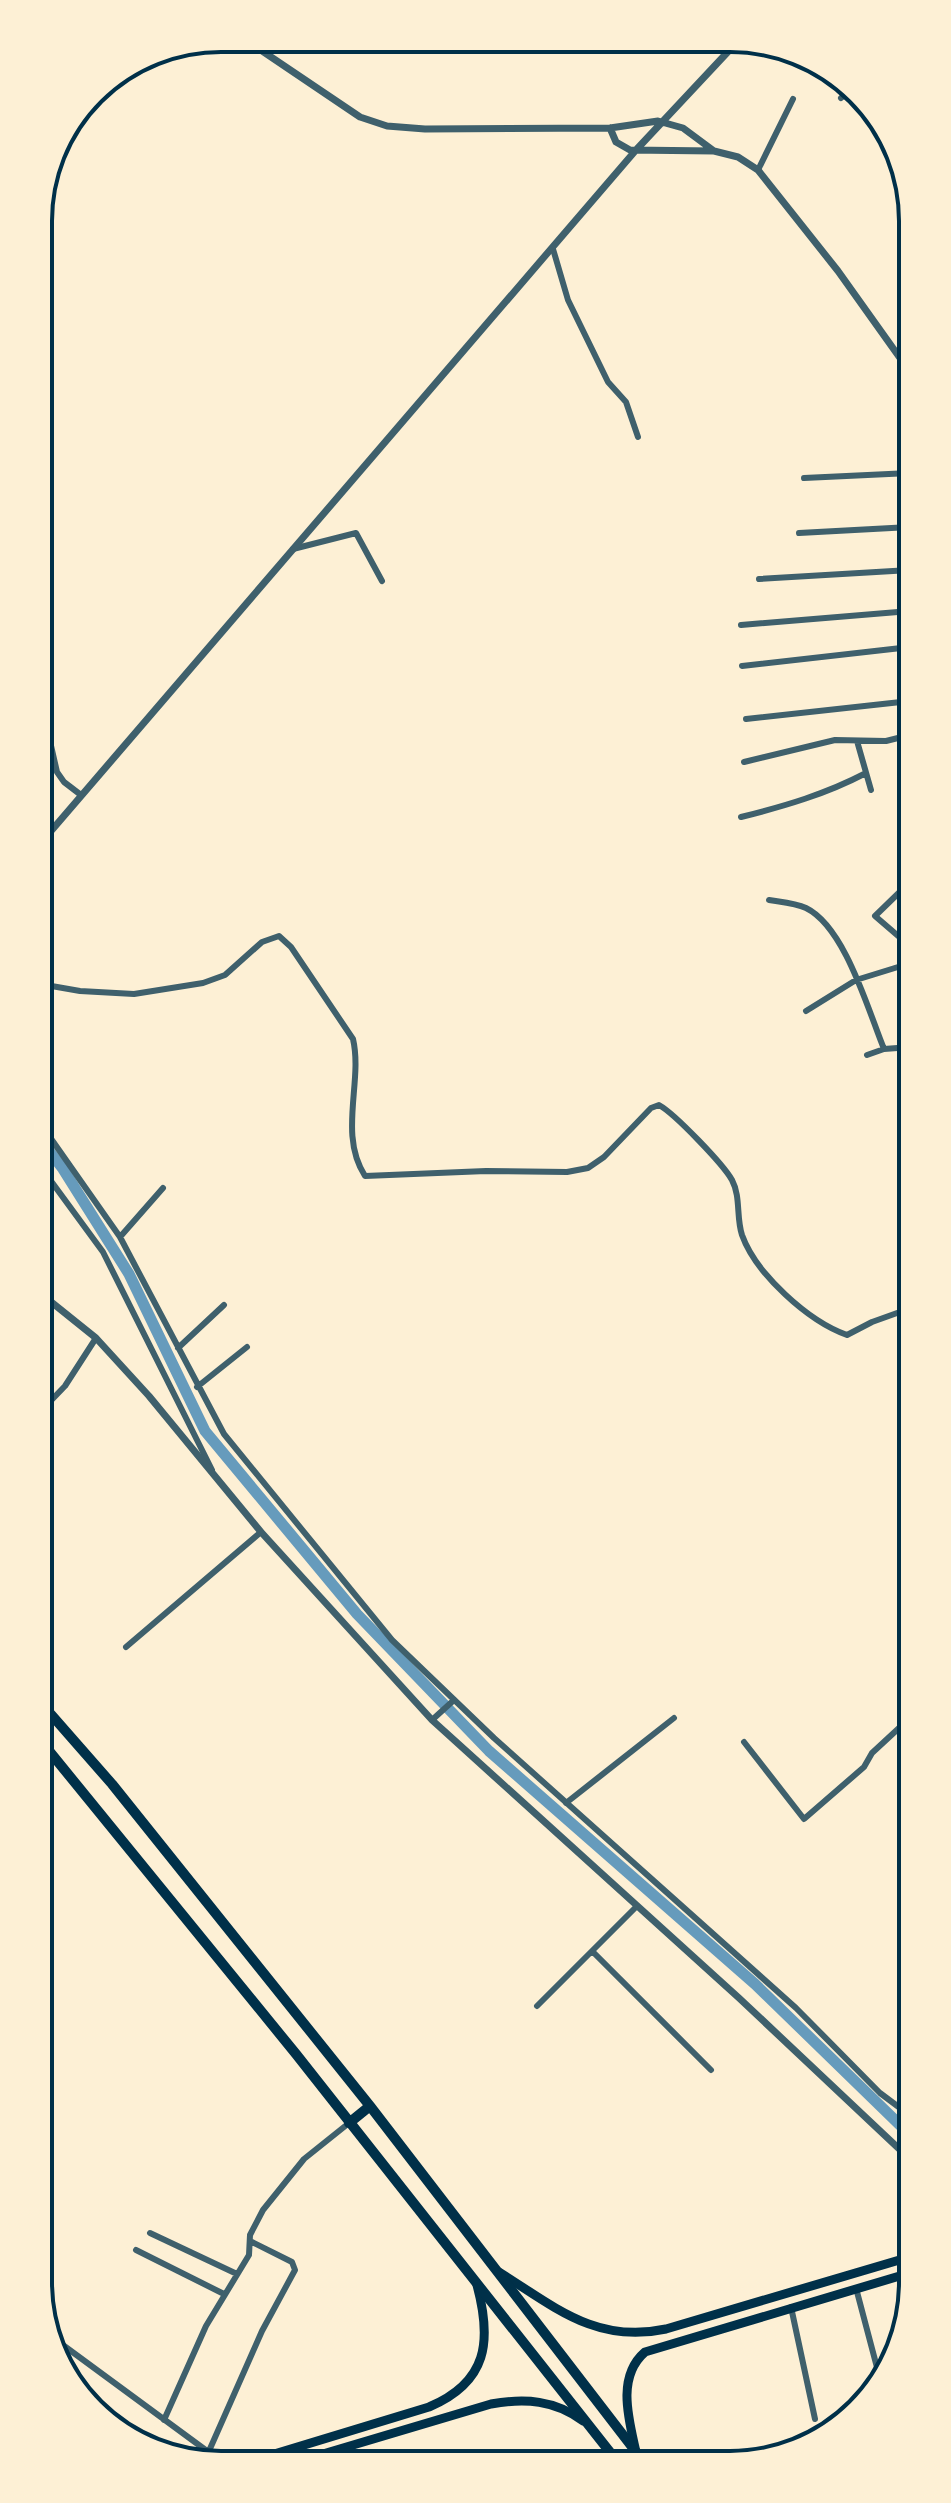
<svg xmlns="http://www.w3.org/2000/svg" width="951" height="2503" font-family="Mulish,sans-serif">
<style>
.lines{fill:none;stroke-linecap:round;stroke-linejoin:round}
.canal{stroke:#669bbc;stroke-width:11}
.minor{stroke:#3f606c;stroke-width:6}
.tertiary{stroke:#3f606c;stroke-width:7}
.primary{stroke:#003049;stroke-width:9}
.trunk{stroke:#003049;stroke-width:10}
.rim{fill:none;stroke:#003049;stroke-width:4}
</style>
<rect width="100%" height="100%" fill="#fdf0d5"/>
<g class="lines">
<path class="canal" d="M40,1139L63,1169L129,1274L205,1431L357,1614L489,1751L755,1984L902,2127L912,2130
M721,2461L779,2453"/>
<path class="minor" d="M841,98L853,88
M758,170L793,99
M902,179L904,176
M553,249L568,300L608,382L626,402L638,437
M804,478L910,473
M799,533L910,527
M293,549L356,533L382,581
M759,579L910,570
M741,625L910,611
M742,666L910,647
M39,693L57,772L64,782L81,795
M746,719L910,701
M857,741L871,790
M744,762L835,740L886,741L910,735
M741,817C785,806 826,794 866,773
M910,882L875,916L911,947
M769,900C781,902 795,903 806,908C845,927 868,1010 884,1049
M40,984L80,991L134,994L203,983L225,975L262,942L279,936L291,947L353,1039C363,1082 338,1134 365,1176L486,1171L567,1172L588,1168L604,1157L651,1108L659,1105C675,1114 723,1164 732,1180C741,1197 736,1217 742,1235C756,1274 808,1321 847,1335L872,1322L911,1308
M806,1011L856,980L911,963
M867,1055L884,1049L911,1047
M40,1123L120,1237L224,1434L392,1640L494,1738L796,2008L880,2093L912,2117
M40,1166L103,1252L212,1470
M40,1226L44,1229L40,1239
M911,1227L907,1256L911,1274
M120,1237L163,1188
M178,1348L224,1305
M197,1387L247,1347
M40,1412L65,1386L96,1338
M126,1647L261,1532
M432,1720L454,1700
M744,1742L804,1819L864,1767L872,1753L912,1716
M566,1803L674,1718
M592,1951L711,2070
M537,2006L637,1906
M150,2233L237,2274
M136,2250L224,2294
M856,2288L879,2375
M791,2307L815,2419
M52,2337L222,2462
M164,2420L206,2326L249,2255L250,2235L263,2210L304,2159L349,2123
M209,2451L262,2331L295,2270L292,2262L250,2241"/>
<path class="tertiary" d="M243,38L360,117L387,126L425,129L610,128L658,121L683,128L714,151
M610,128L616,142L630,150L714,151L738,157L758,170L838,271L910,372
M39,845L636,150L738,41
M40,1293L96,1338L149,1396L261,1532L432,1720L739,1998L912,2161"/>
<path class="primary" d="M499,2272C555,2307 596,2344 666,2329L913,2256
M636,2452C629,2420 616,2377 645,2352L913,2272
M248,2462L429,2407C488,2382 492,2341 477,2285
M296,2462L491,2404C525,2398 555,2400 583,2421"/>
<path class="trunk" d="M41,1703L112,1784L370,2106L643,2461
M41,1741L296,2054L617,2461
M349,2123L370,2106"/>
</g>
<path d="M0 0H951V2503H0ZM221 52H730A169 169 0 0 1 899 221V2282A169 169 0 0 1 730 2451H221A169 169 0 0 1 52 2282V221A169 169 0 0 1 221 52Z" fill="#fdf0d5" fill-rule="evenodd"/>
<path class="rim" d="M221 52H730A169 169 0 0 1 899 221V2282A169 169 0 0 1 730 2451H221A169 169 0 0 1 52 2282V221A169 169 0 0 1 221 52Z"/>
</svg>
